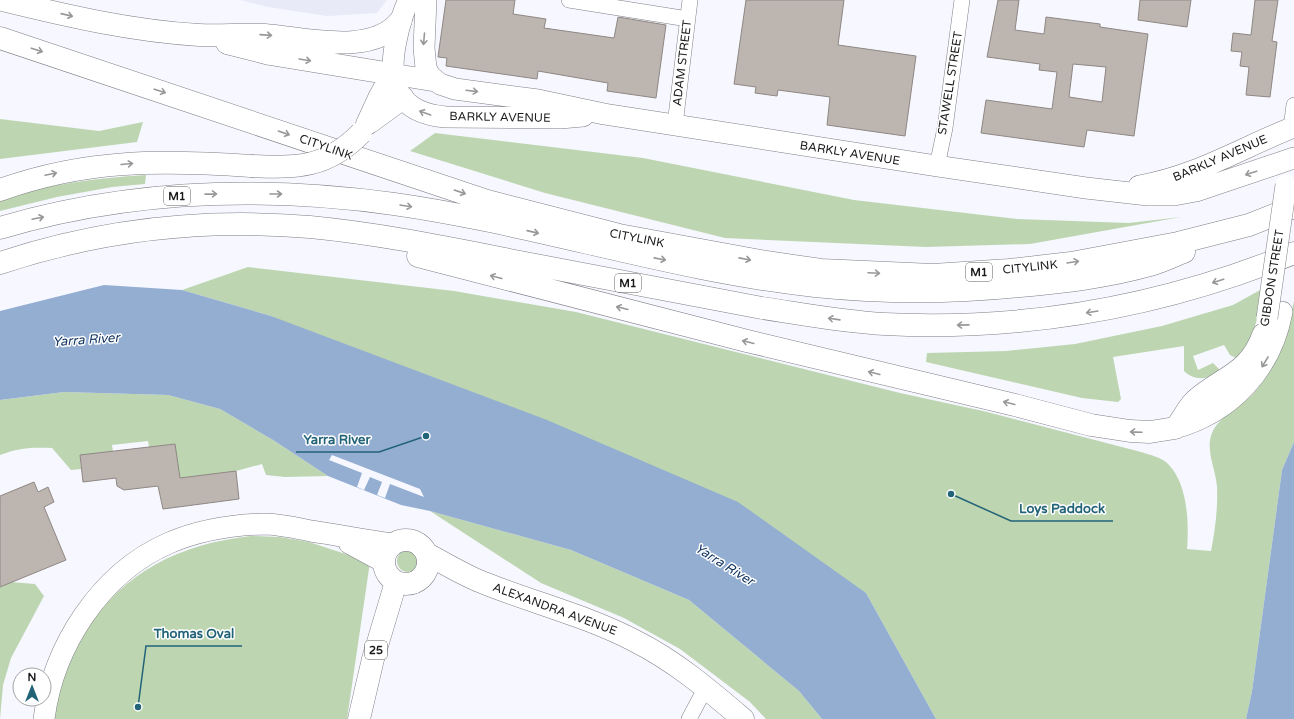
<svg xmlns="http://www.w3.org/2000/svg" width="1294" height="719" font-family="'Varela Round',sans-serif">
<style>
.built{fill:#e9eaf8}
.green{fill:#bdd6b1}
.water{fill:#94aed2}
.pier{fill:#f6f7ff}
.building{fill:#bcb5b0;stroke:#8e8783;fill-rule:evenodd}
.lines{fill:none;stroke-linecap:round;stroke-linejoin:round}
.street-casing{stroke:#7f7f86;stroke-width:16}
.secondary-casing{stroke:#7f7f86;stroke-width:22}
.primary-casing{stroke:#7f7f86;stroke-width:23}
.highway-casing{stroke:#7f7f86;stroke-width:23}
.street{stroke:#fff;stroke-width:15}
.secondary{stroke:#fff;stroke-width:21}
.primary{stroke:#fff;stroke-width:22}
.highway{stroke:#fff;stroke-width:22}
.secondary-bridge-casing{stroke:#7f7f86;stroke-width:22;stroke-linecap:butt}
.highway-bridge-casing{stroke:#7f7f86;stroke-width:23;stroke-linecap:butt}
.secondary-bridge{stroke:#fff;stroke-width:21}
.highway-bridge{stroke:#fff;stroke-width:22}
.oneway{stroke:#989899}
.labels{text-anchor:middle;stroke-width:3;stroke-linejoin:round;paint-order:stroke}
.shield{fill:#fff;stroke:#5f5f60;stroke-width:1}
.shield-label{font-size:11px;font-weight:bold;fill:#1a1a1c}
.street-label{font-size:12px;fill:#1a1a1c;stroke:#fff}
.water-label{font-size:13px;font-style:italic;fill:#0d305d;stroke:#fff}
.leader{fill:none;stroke:#236378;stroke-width:1.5}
.callout-dot{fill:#236378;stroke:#fff;stroke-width:1.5}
.callout-label{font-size:13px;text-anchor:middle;font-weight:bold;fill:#236378;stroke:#fff;stroke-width:3;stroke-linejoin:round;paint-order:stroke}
</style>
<rect width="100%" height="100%" fill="#f6f7ff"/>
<path class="built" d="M240,0H387L377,13L327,16L268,7Z"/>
<path class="green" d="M0,119L99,131L143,122L137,142L0,159Z
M435,133L643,158L854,200L1017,219L1129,223L1181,217L1030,244L926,247L725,238L545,193L410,151Z
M146,175L145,184L112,187L57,197L0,211V200C46,184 97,178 146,175Z
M248,267L454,291L576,312L900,393L983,411L1141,452C1150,455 1162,457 1169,465C1188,485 1189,524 1187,549L1211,551C1215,531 1218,508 1217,487C1216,470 1205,450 1212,433C1219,416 1241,407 1254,393C1271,374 1289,327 1294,301V442L1282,470L1252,691L1246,719H936L866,593L271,316L182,290Z
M1262,289C1259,319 1255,329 1242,356L1238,359L1230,355L1224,345L1193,356L1198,370L1213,363L1221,371C1210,379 1195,382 1184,371V346L1113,357L1121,399L1118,402L1082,398L926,362L927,353L1006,351L1075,344L1162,326L1233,305Z
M64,392L168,395L220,409L273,440L328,476L285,477L266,475L262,464L236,471L180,478L174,444L149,447L148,441L112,445L113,451L80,455L81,469L71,470L52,448C33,447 18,448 0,455V400Z
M430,511L571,550L689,600L799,691L822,719H766L750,702L680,649L624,618L541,583Z
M251,536L280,537L309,542L370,562L347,719H51C57,700 61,675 69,657C73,648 80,640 85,631C125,571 180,544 251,536Z
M397 561a11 11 0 1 1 22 0a11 11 0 1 1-22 0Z
M11,582L35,584L44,596L11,658L3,685L0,719V587Z"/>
<path class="water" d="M104,285L182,290L271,316L547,420L738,502L866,593L936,719H822L799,691L689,600L571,550L430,511L401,505L328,476L273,440L220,409L168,395L64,392L0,400V311Z
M1294,442V719H1246L1252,691L1282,470Z"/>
<path class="pier" d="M332,455L420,489L424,497L390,484L385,498L377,495L382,482L370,477L364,490L357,487L362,473L329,460Z"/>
<path class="building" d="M446,0H515L513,14L546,19L544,28L614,38L618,17L666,25L656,98L607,91L608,83L538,71L537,79L446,66L447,58L438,57Z
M746,0H844L838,45L916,56L905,136L827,125L830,97L778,90L777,96L755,93L756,87L734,84Z
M998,0H1019L1015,30L1044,34L1046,17L1100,24V27L1148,34L1134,136L1087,130L1084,147L981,133L986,100L1052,109L1057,72L1039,70L1040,64L987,57ZM1073,64L1106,67L1102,102L1069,97Z
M1140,0H1191L1187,27L1138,20Z
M1255,0H1278L1272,41L1277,42L1270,97L1246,95L1249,67L1240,66L1242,52L1231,51L1233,33L1251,35Z
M175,444L180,478L236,471L239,499L163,509L158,486L124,490L117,486L116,478L83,482L80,455Z
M34,482L38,492L48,487L54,502L44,507L66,560L0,587V496Z"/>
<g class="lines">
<defs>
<path id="street" d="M569,0L688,19
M675,125L690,0
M1291,128L1294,105
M937,166L945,128L962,0
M689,719L706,687"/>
<path id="secondary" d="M409,0C402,13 399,26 396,41C387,84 398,113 446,117L560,118L583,116
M426,0L424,48L426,68L430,76L440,84L455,89L538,100L604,114L937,166L1086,188L1148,195H1174L1196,191L1294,158
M392,74L435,81
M1139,186C1195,177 1243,147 1294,127
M1175,428C1231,412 1271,370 1282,312
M1175,428C1182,419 1187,408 1195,400C1222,376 1249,374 1263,334
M349,543L384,562
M44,719C53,647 100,573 169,543C199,530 231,525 263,524C279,524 296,528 311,531C338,535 365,540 392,544"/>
<path id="primary" d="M384 562a22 22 0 1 1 44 0a22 22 0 1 1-44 0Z
M427,554C446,564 465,576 484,583C534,603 587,616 635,641C675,661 709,690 743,719
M359,719L373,659L396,582"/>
<path id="highway" d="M2,0C67,16 132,31 199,35C221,36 243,34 265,35C304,38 373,57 401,20
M0,38L487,201L619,235L766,262L821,270L933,275L1009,270L1071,263L1178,243L1249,225L1294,207
M227,43L270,54L392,74L379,98L367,124
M370,122L403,98
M0,190C86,159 161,160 251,166
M0,228C128,190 263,186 394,204C536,224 673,271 815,286C883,293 951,293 1020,286C1063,282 1108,277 1150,265C1162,262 1173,256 1184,252
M418,256L747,341L1015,405L1091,425L1130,431L1150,432L1175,428
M0,263C100,230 205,218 310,227C383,234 454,249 525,263C604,278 683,293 762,308C802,314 843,322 884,324C1027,331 1162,307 1294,253"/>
</defs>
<use href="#street" class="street-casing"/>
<use href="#secondary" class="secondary-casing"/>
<use href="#primary" class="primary-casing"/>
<use href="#highway" class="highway-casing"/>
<use href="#street" class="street"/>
<use href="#secondary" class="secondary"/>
<use href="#primary" class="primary"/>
<use href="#highway" class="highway"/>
<defs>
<path id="secondary-bridge" d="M1267,318L1286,185"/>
<path id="highway-bridge" d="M251,166C297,168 327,168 361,133"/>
</defs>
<use href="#secondary-bridge" class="secondary-bridge-casing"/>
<use href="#highway-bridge" class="highway-bridge-casing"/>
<use href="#secondary-bridge" class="secondary-bridge"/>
<use href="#highway-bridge" class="highway-bridge"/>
</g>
<defs><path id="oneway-shaft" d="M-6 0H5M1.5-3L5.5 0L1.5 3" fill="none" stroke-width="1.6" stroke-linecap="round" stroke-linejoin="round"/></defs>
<g class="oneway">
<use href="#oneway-shaft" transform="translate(67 15) rotate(13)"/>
<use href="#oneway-shaft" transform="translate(266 35) rotate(4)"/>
<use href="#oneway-shaft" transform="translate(424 39) rotate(95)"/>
<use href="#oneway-shaft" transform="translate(37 50) rotate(18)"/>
<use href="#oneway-shaft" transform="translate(305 60) rotate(9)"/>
<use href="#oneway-shaft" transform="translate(160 91) rotate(18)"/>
<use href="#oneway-shaft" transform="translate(472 91) rotate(7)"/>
<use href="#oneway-shaft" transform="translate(425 113) rotate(-160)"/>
<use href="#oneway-shaft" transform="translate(284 133) rotate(19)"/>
<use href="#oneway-shaft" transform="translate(127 164) rotate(-5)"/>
<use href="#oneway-shaft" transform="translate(1251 173) rotate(162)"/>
<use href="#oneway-shaft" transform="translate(51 174) rotate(-12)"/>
<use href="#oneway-shaft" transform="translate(460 192) rotate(19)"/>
<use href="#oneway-shaft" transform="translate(211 194) rotate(-1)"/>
<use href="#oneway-shaft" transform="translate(276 194)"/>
<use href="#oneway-shaft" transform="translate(406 206) rotate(9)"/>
<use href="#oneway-shaft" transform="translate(38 218) rotate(-12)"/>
<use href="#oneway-shaft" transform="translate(533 232) rotate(13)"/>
<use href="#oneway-shaft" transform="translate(660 259) rotate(11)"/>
<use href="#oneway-shaft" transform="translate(745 259) rotate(11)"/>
<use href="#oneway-shaft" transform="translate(1073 262) rotate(-9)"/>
<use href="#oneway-shaft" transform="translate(874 273) rotate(3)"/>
<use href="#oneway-shaft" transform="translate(496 277) rotate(-165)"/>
<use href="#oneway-shaft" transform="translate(1218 281) rotate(162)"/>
<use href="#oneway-shaft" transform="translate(622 308) rotate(-166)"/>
<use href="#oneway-shaft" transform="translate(1092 312) rotate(171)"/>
<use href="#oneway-shaft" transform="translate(834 319) rotate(-172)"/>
<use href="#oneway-shaft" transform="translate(963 325) rotate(179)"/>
<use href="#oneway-shaft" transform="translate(748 342) rotate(-166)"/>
<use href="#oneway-shaft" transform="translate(1265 362) rotate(121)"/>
<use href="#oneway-shaft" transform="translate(874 373) rotate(-166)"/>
<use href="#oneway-shaft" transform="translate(1009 403) rotate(-166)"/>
<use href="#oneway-shaft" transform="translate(1136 432) rotate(-178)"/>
</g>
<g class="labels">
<g class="shield">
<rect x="164" y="187" width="26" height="18" rx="3"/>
<rect x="966" y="263" width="26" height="18" rx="3"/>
<rect x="615" y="274" width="26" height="18" rx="3"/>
<rect x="365" y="641" width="22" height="18" rx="3"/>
</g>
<g class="shield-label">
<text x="177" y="200">M1</text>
<text x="979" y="276">M1</text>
<text x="628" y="287">M1</text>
<text x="376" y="654">25</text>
</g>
<g class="street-label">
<text transform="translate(682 63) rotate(-83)" y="4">ADAM STREET</text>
<text transform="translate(950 83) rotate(-81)" y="4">STAWELL STREET</text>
<text transform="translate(500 117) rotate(1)" y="4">BARKLY AVENUE</text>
<text transform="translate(326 147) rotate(19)" y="4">CITYLINK</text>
<text transform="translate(850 153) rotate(9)" y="4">BARKLY AVENUE</text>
<text transform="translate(1220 158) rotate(-23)" y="4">BARKLY AVENUE</text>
<text transform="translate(637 238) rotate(11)" y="4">CITYLINK</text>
<text transform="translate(1030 267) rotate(-6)" y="4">CITYLINK</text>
<text transform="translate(1272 278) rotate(-81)" y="4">GIBDON STREET</text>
<text transform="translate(555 609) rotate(20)" y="4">ALEXANDRA AVENUE</text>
</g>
<g class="water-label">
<text transform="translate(86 339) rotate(-4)" y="5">Yarra River</text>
<text transform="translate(725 564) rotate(32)" y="5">Yarra River</text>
</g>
</g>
<path class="leader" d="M426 436L379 452H296M951 494L1011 521H1113M138 707L146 646H242"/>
<g class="callout-dot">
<circle cx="426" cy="436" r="4"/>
<circle cx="951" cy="494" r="4"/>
<circle cx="138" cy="707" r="4"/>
</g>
<g class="callout-label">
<text x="337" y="444">Yarra River</text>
<text x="1062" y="513">Loys Paddock</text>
<text x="194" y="638">Thomas Oval</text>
</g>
<g transform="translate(32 687)"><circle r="19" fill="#ffffff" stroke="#a3a3a4"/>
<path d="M0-3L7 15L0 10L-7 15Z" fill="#236378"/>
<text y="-6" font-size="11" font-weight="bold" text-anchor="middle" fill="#1a1a1c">N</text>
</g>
</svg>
